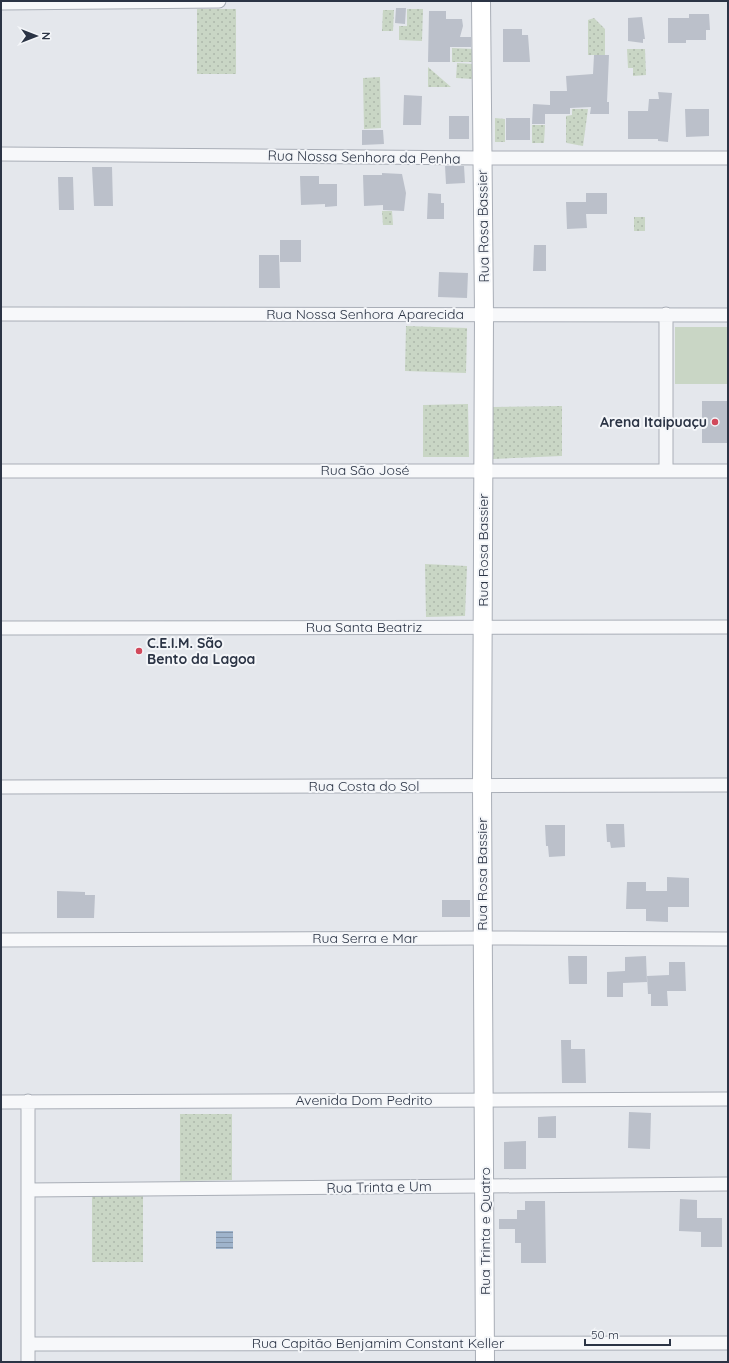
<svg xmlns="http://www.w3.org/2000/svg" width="729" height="1363" font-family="Quicksand,sans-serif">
  <defs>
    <pattern id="grass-dots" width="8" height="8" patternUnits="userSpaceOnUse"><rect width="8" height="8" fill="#c9d6c5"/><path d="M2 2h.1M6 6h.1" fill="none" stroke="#adb8ab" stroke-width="1.8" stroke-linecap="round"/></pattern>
    <pattern id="water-rules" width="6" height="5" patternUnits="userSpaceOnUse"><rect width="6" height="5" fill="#9fb4cc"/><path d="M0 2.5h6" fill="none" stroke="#8293a7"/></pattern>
  </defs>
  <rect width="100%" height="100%" fill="#e4e7ec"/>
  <!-- grass -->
  <path fill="url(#grass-dots)" d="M197,9H236V74H197Z
    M407,9H423L422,41L399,40V26H407Z
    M383,10H394L393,31H382Z
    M594,18L605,29V55H588V20Z
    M452,48L474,49L473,62H452Z
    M627,49H645L646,75L633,76V68H628Z
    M457,63L473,64V79L456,78Z
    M428,67L451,87H428Z
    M380,77L381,128L364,129L363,78Z
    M572,109H588L583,146L567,143L566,142V116L572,115Z
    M495,118L505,119V142H495Z
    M532,125H545L544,143H532Z
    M382,211H392L393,225H383Z
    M634,217H645V231H634Z
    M406,326L467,328L466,373L405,371Z
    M468,404L469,457H423V405Z
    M562,406V456L493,459V407Z
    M425,564L467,566L465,616L426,617Z
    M180,1114H232V1180L180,1181Z
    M92,1196H143V1262H92Z"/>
  <!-- pitch -->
  <path fill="#c9d6c5" d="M675,327H728V384H675Z"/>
  <!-- water -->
  <path fill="url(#water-rules)" d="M216,1231H233V1249H216Z"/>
  <!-- building -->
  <path fill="#bbc0ca" d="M396,8H406L405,24L395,23Z
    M429,11H446V19H462L463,26L460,37H471V47H450V62H428Z
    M689,14H709L710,30H706V40H686V43H668V18H689Z
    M642,17L645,39H643V43L628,41V18Z
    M503,29H522V35H528L530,62H503Z
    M594,55H609L607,102H609V114H590L591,107L570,108V114H545V124H532L533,104L550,105V91H567L566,76L593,74Z
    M658,92L672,93L668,142L658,141V139H628V111H648L649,99H659Z
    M404,95L422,96L421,125H403Z
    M685,109H709V136L686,137Z
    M449,116H469V139H449Z
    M506,118H530V140H506Z
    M362,130H383L384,144L362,145Z
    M445,166H464L465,183L446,184Z
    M92,167H112L113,206H94Z
    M382,173L402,174L406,193L404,211L383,210V205L364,206L363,175H382Z
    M300,176H319V184H337V206L325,207V204L301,205Z
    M58,177H73L74,210H59Z
    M428,193L441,194V203H444V219H427Z
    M586,193H607V214H586L587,228L567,229L566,202H586Z
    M280,240H301V262H280Z
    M534,245H546V271H533Z
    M259,255H279L280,288H259Z
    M439,272L468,273L467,298L438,297Z
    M702,401H728V443H702Z
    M606,824H624L625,847L611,848L610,842H607Z
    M545,825H565V856L549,857L548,846H546Z
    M667,877L689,878V907H668V922L646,921V909H626L627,882H646V891H667Z
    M57,891L85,892V895H95L94,918H57Z
    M442,900H470V917H442Z
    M568,956H587V984H569Z
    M646,956L647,982L623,983V997H607V972L625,971V957Z
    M669,962H685L686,991H667L668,1006H651V994H648L647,976L669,975Z
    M561,1040H571V1049H585L586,1083H562Z
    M629,1112L651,1113L650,1149L628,1148Z
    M556,1116V1138H538V1117Z
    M526,1141V1169H504V1142Z
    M680,1199L697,1200V1218H722V1247H701V1232L679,1231Z
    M525,1201H545L546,1263H521V1243H515V1229H499V1219H517V1210H525Z"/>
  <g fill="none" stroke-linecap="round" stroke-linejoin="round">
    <!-- street casing -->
    <g stroke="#a9aeb7" stroke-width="15">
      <path id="street" d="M1,3L219,1
        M1,154L482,158H728
        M1,314L728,315
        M1,471H728
        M666,471V314
        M1,628L728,627
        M1,787L728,785
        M1,940L482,938L728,939
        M28,1101V1362
        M1,1102L728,1099
        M29,1190L728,1184
        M28,1344L728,1343"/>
    </g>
    <!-- secondary casing -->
    <g stroke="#a9aeb7" stroke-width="20">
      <path id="secondary" d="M481,1L484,314L482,785L485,1362"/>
    </g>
    <!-- street -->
    <use href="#street" stroke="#f7f8fa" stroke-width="13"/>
    <!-- secondary -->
    <use href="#secondary" stroke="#fff" stroke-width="18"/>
  </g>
  <!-- markers -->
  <g fill="#d1495b" stroke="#f4f6f9" stroke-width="1.5">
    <circle cx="715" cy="422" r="4"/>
    <circle cx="139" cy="651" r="4"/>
  </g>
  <g text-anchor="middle" stroke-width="4" stroke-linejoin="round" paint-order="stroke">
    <!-- street labels -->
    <g font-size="14" fill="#2b3445" stroke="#f4f6f9">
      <text transform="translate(364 157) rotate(1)" y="5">Rua Nossa Senhora da Penha</text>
      <text transform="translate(483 226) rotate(-91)" y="5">Rua Rosa Bassier</text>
      <text x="365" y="319">Rua Nossa Senhora Aparecida</text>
      <text x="365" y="475">Rua São José</text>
      <text transform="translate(483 550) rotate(-90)" y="5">Rua Rosa Bassier</text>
      <text x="364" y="632">Rua Santa Beatriz</text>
      <text x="364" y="791">Rua Costa do Sol</text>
      <text transform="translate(482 874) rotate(-90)" y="5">Rua Rosa Bassier</text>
      <text x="365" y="943">Rua Serra e Mar</text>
      <text x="364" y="1105">Avenida Dom Pedrito</text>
      <text transform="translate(379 1187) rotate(-1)" y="5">Rua Trinta e Um</text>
      <text transform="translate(485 1231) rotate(-90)" y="5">Rua Trinta e Quatro</text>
      <text x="378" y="1348">Rua Capitão Benjamim Constant Keller</text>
    </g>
    <!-- poi labels -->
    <g font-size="14" font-weight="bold" fill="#2b3445" stroke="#f4f6f9" text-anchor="end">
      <text x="707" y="427">Arena Itaipuaçu</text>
      <text x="147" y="648" text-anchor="start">C.E.I.M. São<tspan x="147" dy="16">Bento da Lagoa</tspan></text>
    </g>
  </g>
  <!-- border -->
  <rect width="729" height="1363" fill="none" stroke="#2b3445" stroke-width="4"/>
  <!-- north arrow -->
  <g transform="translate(36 36) rotate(90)" stroke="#f4f6f9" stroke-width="3" paint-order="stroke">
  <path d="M0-3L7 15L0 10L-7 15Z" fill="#2b3445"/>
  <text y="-6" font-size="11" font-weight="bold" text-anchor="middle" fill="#2b3445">N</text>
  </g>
  <!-- scale -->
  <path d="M585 1339v6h85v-6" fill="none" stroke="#2b3445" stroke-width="2"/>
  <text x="591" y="1339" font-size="12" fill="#2b3445" stroke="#f4f6f9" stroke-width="3" paint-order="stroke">50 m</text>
</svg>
